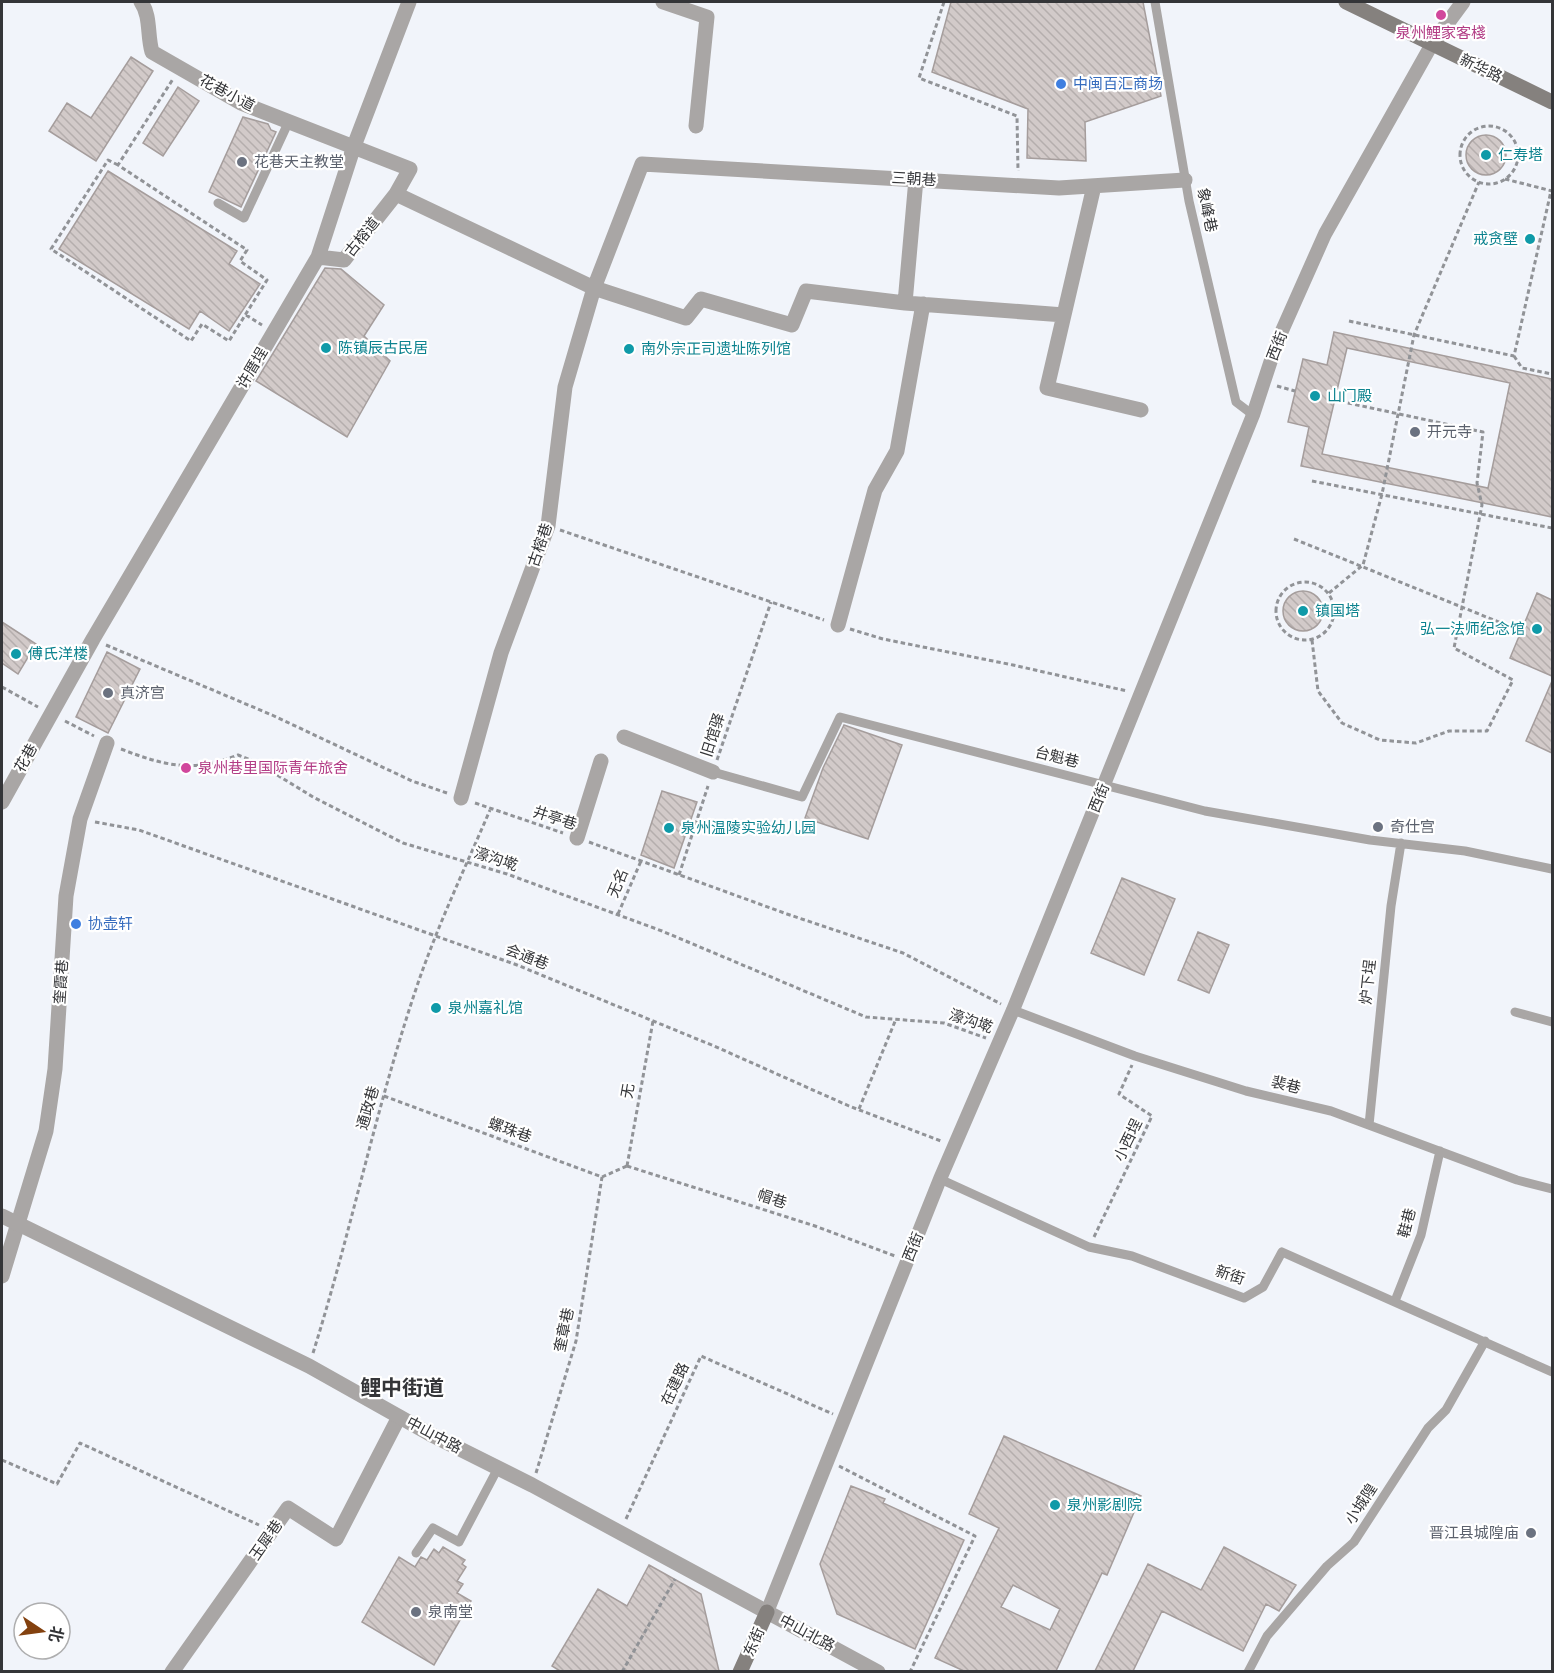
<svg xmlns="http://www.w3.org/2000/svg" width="1554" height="1673" font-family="'PT Sans','Noto Sans SC',sans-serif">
  <defs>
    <pattern id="building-back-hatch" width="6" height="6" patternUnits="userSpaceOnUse" patternTransform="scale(1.5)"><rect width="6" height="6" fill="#d2cac9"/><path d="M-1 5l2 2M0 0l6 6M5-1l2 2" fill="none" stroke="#b5aead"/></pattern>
  </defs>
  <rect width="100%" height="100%" fill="#f1f4fa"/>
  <!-- building -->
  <path fill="url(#building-back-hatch)" stroke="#a59d9c" stroke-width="1.5" fill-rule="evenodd" d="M951,2H1143L1161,96L1085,122L1086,161L1027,158L1028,109L932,72Z
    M131,57L153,71L96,161L49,131L67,103L91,118Z
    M178,87L199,101L163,156L143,143Z
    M243,117L268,124L271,130L276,132L241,207L209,192Z
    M1466 155a20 20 0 1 1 40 0a20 20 0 1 1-40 0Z
    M108,171L237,251L229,264L260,284L229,331L200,311L189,329L59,249Z
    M325,268L341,269L384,305L364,336L390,361L347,437L256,381Z
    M1334,332L1552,379V517L1301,466L1309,427L1288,422L1303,359L1327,365ZM1347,348L1510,383L1488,488L1322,454Z
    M1283 611a20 20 0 1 1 40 0a20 20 0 1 1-40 0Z
    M1537,593L1552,600V676L1510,658Z
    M2,622L36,644L18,674L2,663Z
    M107,652L140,669L108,733L76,717Z
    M1552,681V753L1526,741Z
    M844,725L902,745L868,839L805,818L823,768Z
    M662,791L697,802L674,868L641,855Z
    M1122,878L1175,899L1144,975L1091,953Z
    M1198,932L1229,945L1209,993L1178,980Z
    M1004,1436L1141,1496L1107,1575L1102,1573L1056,1671H964L935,1658L999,1528L969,1514ZM1013,1585L1060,1609L1050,1630L1001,1607Z
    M851,1486L885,1499L883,1503L964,1540L915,1649L837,1614L820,1564Z
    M443,1547L465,1560L462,1564L466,1567L457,1581L463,1584L457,1593L471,1601L434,1665L362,1622L399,1557L415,1567L421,1557L427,1560L434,1549L439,1553Z
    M1224,1547L1296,1585L1279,1611L1266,1604L1243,1651L1162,1611L1133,1671H1095L1148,1564L1201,1590Z
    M649,1565L701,1594L719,1671H560L552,1666L598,1589L627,1606Z"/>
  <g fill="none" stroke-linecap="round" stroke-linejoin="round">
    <!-- path -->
    <path stroke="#919397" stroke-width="3" stroke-dasharray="4.5 3" stroke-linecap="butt" d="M944,2L919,78L1017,116L1018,171
      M1460 155a29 29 0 1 1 58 0a29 29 0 1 1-58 0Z
      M118,165L108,160L51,249L191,341L202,324L229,341L267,280L240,261L247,250L118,165L173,79
      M1505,179L1552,191
      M246,315L262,325
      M1349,321L1514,356L1551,191
      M1514,356L1522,368L1552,374
      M1277,386L1295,391
      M1312,481L1552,528
      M560,530L824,620
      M1294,539L1516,629
      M1276 611a29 29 0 1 1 58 0a29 29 0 1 1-58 0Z
      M1329,593L1363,565L1382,494L1414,335L1479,182
      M850,629L883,639L1013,665L1127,691
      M1312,640L1318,691L1342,723L1380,740L1416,743L1449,731H1487L1513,680L1454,648L1482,505L1477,483L1483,432L1334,400
      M106,645L272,715L412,781L447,793
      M2,687L38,707
      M65,721L94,736
      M121,749C165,766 193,773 238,755L256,762L313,797L403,843L507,874L662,931L866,1017L944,1023L986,1038
      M717,760L771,602
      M475,803L563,833
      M95,822L139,830L517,965L714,1046L849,1106L941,1141
      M589,842L787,914L903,953L1001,1004
      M679,875L708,786
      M618,914L641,861
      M384,1096L602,1177L627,1166
      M859,1109L896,1019
      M627,1166L815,1226L895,1256
      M627,1166L653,1021
      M1094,1237L1152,1116L1119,1094L1132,1065
      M313,1353C351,1232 376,1107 417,986C437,927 465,868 490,810
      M2,1460L57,1484L80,1443L259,1525
      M839,1466L975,1536L910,1672
      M536,1473L576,1341L602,1177
      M626,1519L701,1356L833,1414
      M622,1672L675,1579"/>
    <!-- service -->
    <path stroke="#a9a6a5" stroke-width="9" d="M1155,2L1189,201L1236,402L1253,415
      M218,203L244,218L289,121
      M713,772L802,797L840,717L1205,811L1370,840L1465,851L1552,869
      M1013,1010L1135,1056L1246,1091L1331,1111L1517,1180L1552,1189
      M1515,1012L1552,1022
      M1369,1125L1391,906L1401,843
      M940,1179L1089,1247L1132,1256L1244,1298L1263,1287L1282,1252L1552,1372
      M1395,1301L1421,1235L1440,1151
      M416,1553L433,1528L459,1542L498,1468
      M1248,1672L1267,1636L1327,1566L1354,1542L1428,1428L1446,1410L1485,1341"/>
    <!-- pedestrian -->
    <path stroke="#a9a6a5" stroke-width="14" d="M767,1612L940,1179L1013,1010L1253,415L1277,342L1325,234L1432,44"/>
    <!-- minor -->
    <path stroke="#a9a6a5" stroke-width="15" d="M141,2C151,16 147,35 152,52L241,103L410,169L396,194L594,288L686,318L701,299L792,325L806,291L905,303
      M663,2L707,17L696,126
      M916,179L905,303L1064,315
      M1094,186L1047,388L1141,410
      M318,257L344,260L396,194
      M838,625L875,490L897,451L923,304
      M624,737L713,772
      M461,798L501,653L548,526L565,387L594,288L642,164L1059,188L1185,180
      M2,802L93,639L318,257L354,146L409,2
      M577,838L601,761
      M2,1276L46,1131L55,1069L66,896L80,819L107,743
      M172,1672L288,1508L336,1539L399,1417"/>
    <!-- tertiary -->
    <path stroke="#a9a6a5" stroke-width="15" d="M1432,44L1463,2
      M2,1216L309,1366L430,1434L532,1485L878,1672"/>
    <!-- secondary -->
    <path stroke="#85817e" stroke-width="15" d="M1346,2L1552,102
      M740,1672L767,1612"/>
  </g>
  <!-- markers -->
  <g fill="#d1479c" stroke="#fff" stroke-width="2">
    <circle cx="1441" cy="15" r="6"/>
    <circle cx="186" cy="768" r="6"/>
  </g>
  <g fill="#3f7fe0" stroke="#fff" stroke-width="2">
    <circle cx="1061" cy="84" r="6"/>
    <circle cx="76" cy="924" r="6"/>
  </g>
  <g fill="#0f9aa8" stroke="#fff" stroke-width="2">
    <circle cx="1486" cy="155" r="6"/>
    <circle cx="1530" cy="239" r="6"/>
    <circle cx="326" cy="348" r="6"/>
    <circle cx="629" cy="349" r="6"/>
    <circle cx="1315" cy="396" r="6"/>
    <circle cx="1303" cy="611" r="6"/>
    <circle cx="1537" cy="629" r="6"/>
    <circle cx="16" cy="654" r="6"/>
    <circle cx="669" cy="828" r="6"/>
    <circle cx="436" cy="1008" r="6"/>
    <circle cx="1055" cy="1505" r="6"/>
  </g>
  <g fill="#6b7280" stroke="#fff" stroke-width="2">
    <circle cx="242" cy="162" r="6"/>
    <circle cx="1415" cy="432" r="6"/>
    <circle cx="108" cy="693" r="6"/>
    <circle cx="1378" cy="827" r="6"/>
    <circle cx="1531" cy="1533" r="6"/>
    <circle cx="416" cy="1612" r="6"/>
  </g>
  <g text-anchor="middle" stroke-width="4.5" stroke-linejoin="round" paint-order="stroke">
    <!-- hotel labels -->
    <g font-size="15" fill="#b23c85" stroke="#fff">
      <text x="1441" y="38">泉州鯉家客棧</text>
      <text x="198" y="773" text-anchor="start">泉州巷里国际青年旅舍</text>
    </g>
    <!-- street labels -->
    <g font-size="15" fill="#343538" stroke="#fff">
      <text transform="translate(1481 68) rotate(26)" y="5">新华路</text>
      <text transform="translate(227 93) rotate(28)" y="5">花巷小道</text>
      <text transform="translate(914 179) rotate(3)" y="5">三朝巷</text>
      <text transform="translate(1207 210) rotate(78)" y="5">象峰巷</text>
      <text transform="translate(362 237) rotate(-51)" y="5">古榕道</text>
      <text transform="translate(1277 346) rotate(-69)" y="5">西街</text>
      <text transform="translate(252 368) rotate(-59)" y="5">许厝埕</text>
      <text transform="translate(540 545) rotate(-71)" y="5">古榕巷</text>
      <text transform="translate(713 735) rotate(-72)" y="5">旧馆驿</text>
      <text transform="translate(1057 757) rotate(14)" y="5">台魁巷</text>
      <text transform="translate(26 758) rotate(-61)" y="5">花巷</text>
      <text transform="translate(1099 798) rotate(-68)" y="5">西街</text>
      <text transform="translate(555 818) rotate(18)" y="5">井亭巷</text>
      <text transform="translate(496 859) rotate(18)" y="5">濠沟墘</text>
      <text transform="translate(618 883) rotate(-67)" y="5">无名</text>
      <text transform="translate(527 957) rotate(21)" y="5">会通巷</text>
      <text transform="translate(61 982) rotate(-86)" y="5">奎霞巷</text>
      <text transform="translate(1368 982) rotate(-84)" y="5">炉下埕</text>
      <text transform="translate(971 1021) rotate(18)" y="5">濠沟墘</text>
      <text transform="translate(1286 1085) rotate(14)" y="5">裴巷</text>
      <text transform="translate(628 1091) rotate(-80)" y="5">无</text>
      <text transform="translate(368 1108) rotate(-74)" y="5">通政巷</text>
      <text transform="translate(510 1130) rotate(20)" y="5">螺珠巷</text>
      <text transform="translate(1128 1140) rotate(-64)" y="5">小西埕</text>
      <text transform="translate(772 1199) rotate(18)" y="5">帽巷</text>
      <text transform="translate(1407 1223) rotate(-75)" y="5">鞋巷</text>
      <text transform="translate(913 1247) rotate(-68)" y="5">西街</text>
      <text transform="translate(1230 1275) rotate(18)" y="5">新街</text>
      <text transform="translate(564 1330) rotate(-78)" y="5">奎章巷</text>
      <text transform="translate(675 1384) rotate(-65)" y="5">在建路</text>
      <text transform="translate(434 1435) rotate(28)" y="5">中山中路</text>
      <text transform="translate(1361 1504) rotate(-57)" y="5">小城隍</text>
      <text transform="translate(266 1540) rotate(-55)" y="5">玉犀巷</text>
      <text transform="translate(807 1633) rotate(28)" y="5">中山北路</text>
      <text transform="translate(754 1642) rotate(-66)" y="5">东街</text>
    </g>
    <!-- shop labels -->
    <g font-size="15" fill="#366cbe" stroke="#fff" text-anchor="start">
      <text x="1073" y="89">中闽百汇商场</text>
      <text x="88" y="929">协壶轩</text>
    </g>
    <!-- culture labels -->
    <g font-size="15" fill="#0d838f" stroke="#fff" text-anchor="start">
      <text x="1498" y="160">仁寿塔</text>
      <text x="1518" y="244" text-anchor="end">戒贪壁</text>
      <text x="338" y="353">陈镇辰古民居</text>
      <text x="641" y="354">南外宗正司遗址陈列馆</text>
      <text x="1327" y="401">山门殿</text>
      <text x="1315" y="616">镇国塔</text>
      <text x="1525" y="634" text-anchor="end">弘一法师纪念馆</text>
      <text x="28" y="659">傅氏洋楼</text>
      <text x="681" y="833">泉州温陵实验幼儿园</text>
      <text x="448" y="1013">泉州嘉礼馆</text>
      <text x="1067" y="1510">泉州影剧院</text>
    </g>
    <!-- worship labels -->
    <g font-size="15" fill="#5b616d" stroke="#fff" text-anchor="start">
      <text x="254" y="167">花巷天主教堂</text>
      <text x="1427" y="437">开元寺</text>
      <text x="120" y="698">真济宫</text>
      <text x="1390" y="832">奇仕宫</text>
      <text x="1519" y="1538" text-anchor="end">晋江县城隍庙</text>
      <text x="428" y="1617">泉南堂</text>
    </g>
    <!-- district labels -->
    <g font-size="21" font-weight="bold" fill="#343538" stroke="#fff">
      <text x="402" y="1395">鲤中街道</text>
    </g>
  </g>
  <!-- border -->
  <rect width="1554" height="1673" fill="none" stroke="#343538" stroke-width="6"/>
  <!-- north arrow -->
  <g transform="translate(42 1631) rotate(103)"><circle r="28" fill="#ffffff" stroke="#aeaeaf" stroke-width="1.5"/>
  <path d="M0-4.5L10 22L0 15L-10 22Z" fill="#83410f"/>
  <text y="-9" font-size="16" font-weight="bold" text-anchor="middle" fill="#343538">北</text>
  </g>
</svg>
